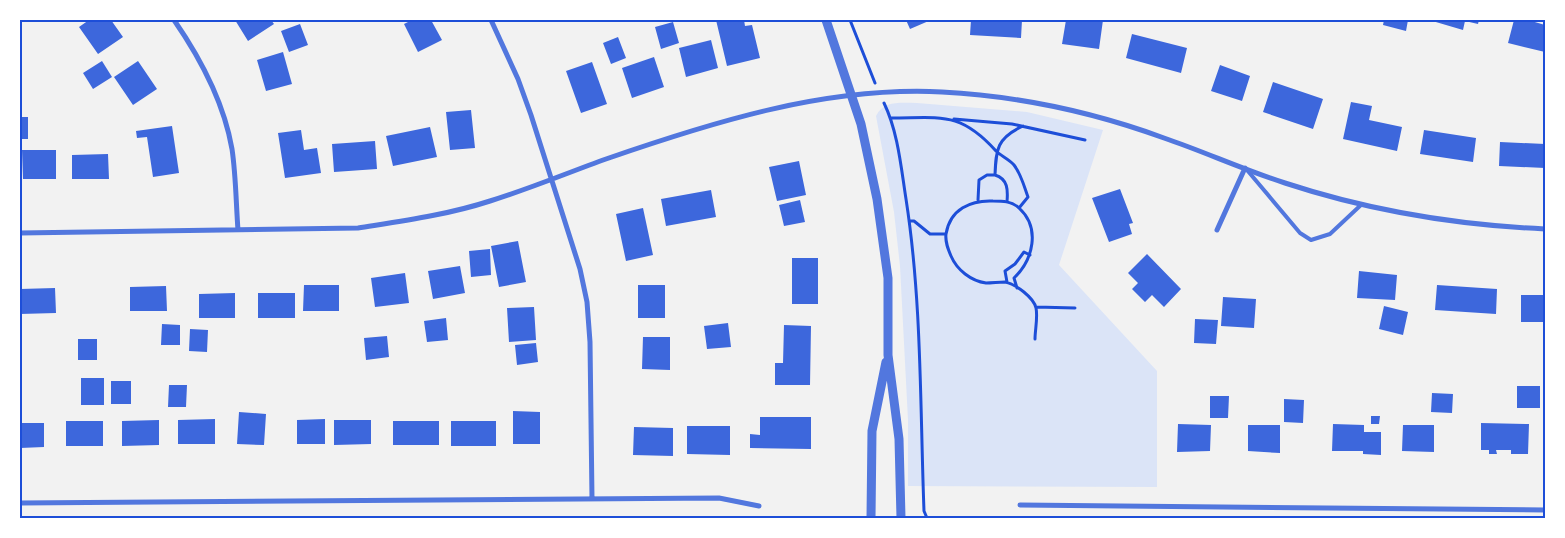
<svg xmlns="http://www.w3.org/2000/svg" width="1565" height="538" font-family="'Golos Text',sans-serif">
  <rect width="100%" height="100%" fill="#f2f2f2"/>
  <!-- green -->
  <path fill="#dbe4f7" d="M917,103L1027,112L1103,130L1059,265L1157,371V487L908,486V420L900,266L894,212L876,116C884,100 901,103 917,103Z"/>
  <!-- building -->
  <path fill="#3d67dc" d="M89,20H111L123,37L98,54L79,27Z
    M235,20H271L274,24L248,41Z
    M412,20H431L442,40L418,52L404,24Z
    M716,20H744L745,26L752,25L760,58L727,66Z
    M906,20H931L910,29Z
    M971,20H1022L1021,38L970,35Z
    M1066,20H1103L1099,49L1062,44Z
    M1384,20H1408L1406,31L1383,25Z
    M1429,20H1479L1478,24L1465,21L1463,30Z
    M1514,20H1528L1545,25V52L1508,43Z
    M673,22L679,43L661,49L655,27Z
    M300,24L308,45L289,52L281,31Z
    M1132,34L1187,48L1181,73L1126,58Z
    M618,37L626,58L611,64L603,43Z
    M711,40L718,68L686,77L679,48Z
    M283,52L292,84L266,91L257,60Z
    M654,57L664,87L632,98L622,68Z
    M102,61L112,77L93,89L83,73Z
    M138,61L157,89L133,105L114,77Z
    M592,62L607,104L581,113L566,71Z
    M1220,65L1250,76L1242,101L1211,91Z
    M1273,82L1323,99L1313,129L1263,112Z
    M1351,102L1372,106L1369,120L1402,127L1397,151L1343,139Z
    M471,110L475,148L450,150L446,112Z
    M20,117H28V139H20Z
    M172,126L179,173L153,177L147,137L137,138L136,131Z
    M430,127L437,157L393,166L386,136Z
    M301,130L304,150L317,148L321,173L285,178L278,133Z
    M1424,130L1476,138L1473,162L1420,154Z
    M375,141L377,169L334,172L332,144Z
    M1500,142L1545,144V168L1499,166Z
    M22,150H56V179H23Z
    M108,154L109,179H72V155Z
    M799,161L806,195L777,201L769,167Z
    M1120,189L1133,223L1129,224L1132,234L1109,242L1092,198Z
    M711,190L716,217L666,226L661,199Z
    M800,200L805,222L784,226L779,205Z
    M643,208L653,255L626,261L616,214Z
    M518,241L526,282L499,287L491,246Z
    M490,249L491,275L471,277L469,251Z
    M1147,254L1181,289L1164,307L1152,295L1145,302L1132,289L1138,283L1128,273Z
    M792,258H818V304H792Z
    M460,266L465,293L433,299L428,271Z
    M1359,271L1397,275L1395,300L1357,298Z
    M405,273L409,303L375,307L371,278Z
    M304,285H339V311H303Z
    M638,285H665V318H638Z
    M1437,285L1497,289L1496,314L1435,310Z
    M166,286L167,311H130V287Z
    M55,288L56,313L20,314V289Z
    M235,293V318H199V294Z
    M258,293H295V318H258Z
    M1521,295H1545V322H1521Z
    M1223,297L1256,299L1254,328L1221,326Z
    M1384,306L1408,312L1403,335L1379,329Z
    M534,307L536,340L509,342L507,308Z
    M446,318L448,340L427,342L424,321Z
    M1195,319L1218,320L1216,344L1194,343Z
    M728,323L731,347L707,349L704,326Z
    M162,324L180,325V345H161Z
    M784,325L811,326L810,385H775V363H783Z
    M190,329L208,330L207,352L189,351Z
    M387,336L389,357L366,360L364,338Z
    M643,337H670V370L642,369Z
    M78,339H97V360H78Z
    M536,343L538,362L517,365L515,345Z
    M81,378H104V405H81Z
    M111,381H131V404H111Z
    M169,385H187L186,407H168Z
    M1517,386H1540V408H1517Z
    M1432,393L1453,394L1452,413L1431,412Z
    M1210,396H1229L1228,418H1210Z
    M1284,399L1304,400L1303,423L1284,422Z
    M513,411L540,412V444H513Z
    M239,412L266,414L264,445L237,444Z
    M1371,416H1380L1379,424H1371Z
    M760,417H811V449L750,448V434L760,435Z
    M215,419V444H178V420Z
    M325,419V444H297V420Z
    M159,420V445L122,446V421Z
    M334,420H371V444L334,445Z
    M66,421H103V446H66Z
    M393,421H439V445H393Z
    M451,421H496V446H451Z
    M20,423H44V447L20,448Z
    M1481,423L1529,424L1528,454H1511V450H1496L1497,454H1489V450H1481Z
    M1178,424L1211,425L1210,451L1177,452Z
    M1333,424L1364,425V432H1381V455L1363,454V451H1332Z
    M1248,425H1280V453L1248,451Z
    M1403,425H1434V452L1402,451Z
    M687,426H730V455L687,454Z
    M634,427L673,428V456L633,455Z"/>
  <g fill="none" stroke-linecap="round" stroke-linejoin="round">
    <!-- path -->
    <path stroke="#1d4ed8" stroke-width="3" d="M850,20L875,83
      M884,103C898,132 901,167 906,199C922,302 920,407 924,511L927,518
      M891,118C941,118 960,111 996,151C1001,156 1009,159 1014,165C1021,174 1024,186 1028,197L1019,208
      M954,119L1012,124L1085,140
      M995,175C1008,179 1008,190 1007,202
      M978,200L979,180L987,175H995C996,149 997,138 1023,126
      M909,221H914L930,234H946
      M1007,282L1005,271L1015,264L1024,252L1030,255
      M1017,288L1014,278C1033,260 1041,228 1019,208C1012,201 1002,201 993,201C971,200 950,209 946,234C945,242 948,249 951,256C957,270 971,281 986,283C992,283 999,282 1005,282C1016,284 1034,298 1036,308C1038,317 1035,330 1035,339
      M1036,307L1075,308"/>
    <!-- service -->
    <path stroke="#5277de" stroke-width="4" d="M1247,170L1300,233L1311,240L1330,234L1362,204"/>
    <!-- minor -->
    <path stroke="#5277de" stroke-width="5" d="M174,20C201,59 224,103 232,149C236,176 236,204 238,230
      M491,20L518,79L531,115L580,269L587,302L590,342L592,499
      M1217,230L1245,168
      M20,233L358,228C402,221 447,215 490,201C529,189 567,173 606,159C713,122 827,86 942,92C1018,96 1093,112 1164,138C1205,152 1244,170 1285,183C1370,211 1456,225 1545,229
      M20,503L719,498L759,506
      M1020,505L1545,510"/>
    <!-- tertiary -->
    <path stroke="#5277de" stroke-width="9" d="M826,20L861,124L877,199L888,278V355L899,439L901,518
      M871,518L872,431L886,362"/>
  </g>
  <!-- border -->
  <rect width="1565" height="538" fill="none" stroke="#ffffff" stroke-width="42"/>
  <rect x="21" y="21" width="1523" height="496" fill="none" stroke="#1d4ed8" stroke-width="2"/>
</svg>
